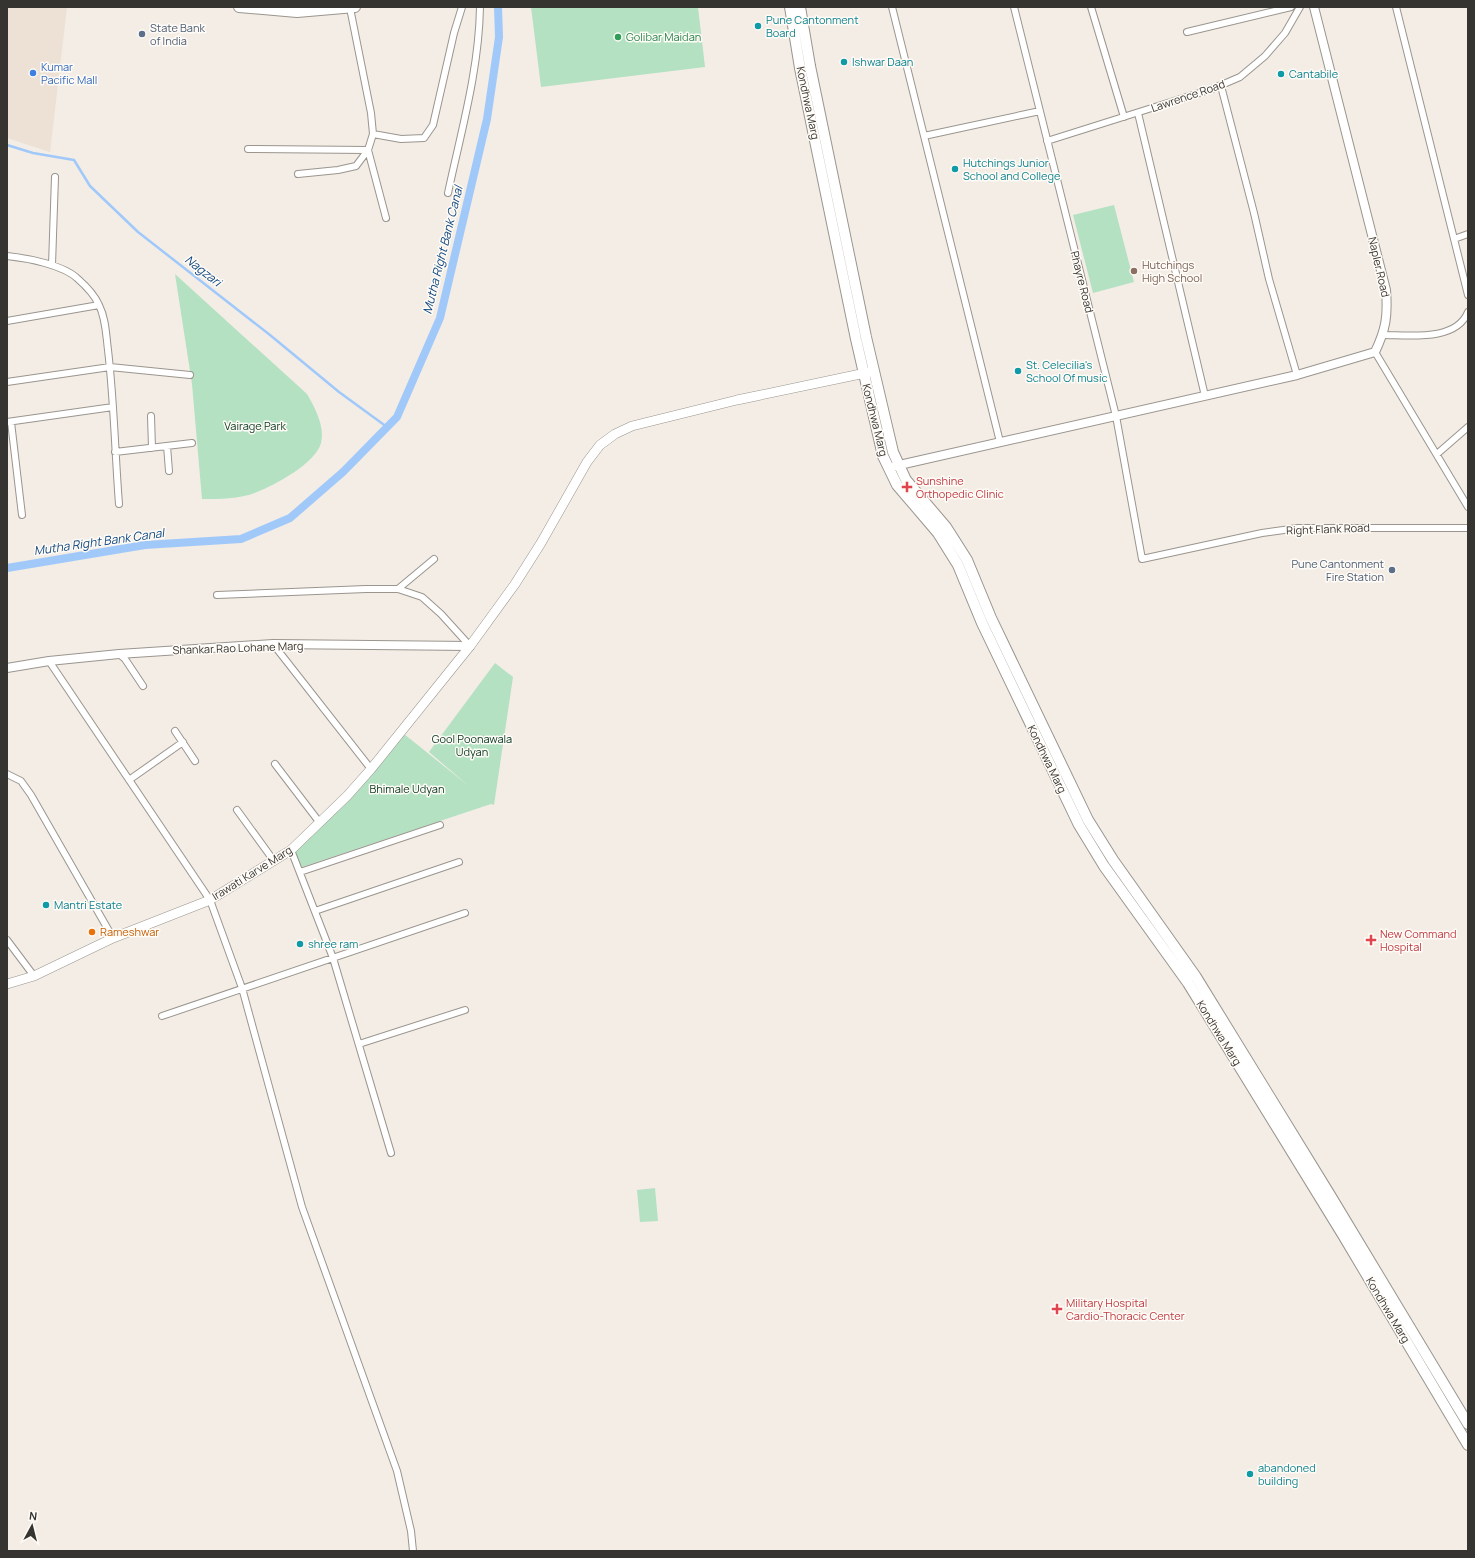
<svg xmlns="http://www.w3.org/2000/svg" width="1475" height="1558" font-family="Manrope,sans-serif">
  <rect width="100%" height="100%" fill="#f3ede6"/>
  <!-- built -->
  <path fill="#ece1d4" d="M7,7H67L50,152L7,138Z"/>
  <!-- green -->
  <path fill="#b3e1c2" d="M531,7H698L705,67L541,87Z
    M1114,205L1134,282L1093,293L1073,215Z
    M175,274L307,394C315,408 325,426 321,443C316,463 275,485 257,492C240,499 220,499 202,499L192,384Z
    M495,663L513,677L494,805L491,804L299,868L292,852L404,734L470,787L429,752Z
    M655,1188L658,1221L640,1222L637,1190Z"/>
  <g fill="none" stroke-linecap="round" stroke-linejoin="round">
    <!-- stream -->
    <path stroke="#a0c9fa" stroke-width="2.5" d="M7,145L33,153L74,160L90,186L138,232L270,335L339,392L387,427"/>
    <!-- canal -->
    <path stroke="#a0c9fa" stroke-width="8" d="M7,568L145,545L241,539L290,518L343,472L397,417L440,318L487,119L499,37L498,7"/>
    <!-- minor casing -->
    <g stroke="#9a958e" stroke-width="8">
      <path id="minor" d="M892,7L1000,442
        M1014,7L1116,416L1142,559L1262,533L1298,528H1468
        M1091,7L1124,117
        M1396,7L1468,295
        M1187,32L1291,7
        M1221,86L1254,213L1269,279L1297,375
        M1138,113L1205,396
        M373,134L401,139L424,138L433,125L454,33L462,7
        M924,136L1040,111
        M1047,141L1212,89L1240,77L1265,56L1285,33L1300,7
        M248,149L368,150L386,218
        M298,174L338,170L356,166L368,150L373,134L371,113L350,8
        M448,193C461,132 479,70 480,7
        M1454,239L1468,234
        M7,256C27,258 64,265 78,279C86,286 95,296 99,305C106,319 106,335 108,350C114,401 115,453 119,504
        M52,265L55,177
        M7,321L99,305
        M1383,335C1408,335 1456,342 1468,312
        M1375,352L1468,507
        M7,382L110,367L190,375
        M151,416L152,448
        M7,422L113,407
        M11,422L22,515
        M167,446L169,471
        M115,452L192,443
        M1437,454L1468,427
        M398,589L434,559
        M217,595L366,589H398L422,597L441,614L470,646
        M273,644L371,769
        M119,654L125,659L143,686
        M49,661L210,900L242,988L302,1207L397,1471L411,1531L413,1551
        M175,731L195,761
        M275,764L320,823
        M7,774L21,781L31,795L113,938
        M129,780L183,742
        M237,810L274,861
        M291,850L333,958L391,1153
        M300,872L440,825
        M315,911L459,862
        M7,940L34,976
        M162,1016L465,913
        M359,1044L465,1010"/>
    </g>
    <!-- tertiary casing -->
    <g stroke="#9a958e" stroke-width="10">
      <path id="tertiary" d="M895,466L1297,375L1375,352C1386,329 1388,316 1386,290L1314,7
        M7,668L49,661L119,654L273,644L470,646"/>
    </g>
    <!-- secondary casing -->
    <g stroke="#9a958e" stroke-width="10">
      <path id="secondary" d="M7,984L34,976L113,938L210,900L291,850L347,796L371,769L470,646L515,584L541,543L587,462L600,445L615,434L632,426L737,400L870,372"/>
    </g>
    <!-- primary casing -->
    <g stroke="#9a958e" stroke-width="12">
      <path id="primary" d="M790,7L800,68L856,339L883,456L897,485L938,533L958,565L982,623L1079,825L1104,866L1188,983L1343,1235L1468,1445
        M800,7L810,66L866,337L893,452L906,480L946,527L967,560L991,618L1088,820L1113,860L1196,977L1330,1195L1468,1424"/>
    </g>
    <!-- trunk casing -->
    <g stroke="#9a958e" stroke-width="12">
      <path id="trunk" d="M239,7L297,12L355,7"/>
    </g>
    <!-- minor -->
    <use href="#minor" stroke="#fff" stroke-width="6"/>
    <!-- tertiary -->
    <use href="#tertiary" stroke="#fff" stroke-width="8"/>
    <!-- secondary -->
    <use href="#secondary" stroke="#fff" stroke-width="9"/>
    <!-- primary -->
    <use href="#primary" stroke="#fff" stroke-width="10"/>
    <!-- trunk -->
    <use href="#trunk" stroke="#fff" stroke-width="10"/>
  </g>
  <!-- markers -->
  <g fill="#0f9aa8" stroke="#fffbf6" stroke-width="1.5">
    <circle cx="758" cy="26" r="4"/>
    <circle cx="844" cy="62" r="4"/>
    <circle cx="1281" cy="74" r="4"/>
    <circle cx="955" cy="169" r="4"/>
    <circle cx="1018" cy="371" r="4"/>
    <circle cx="46" cy="905" r="4"/>
    <circle cx="300" cy="944" r="4"/>
    <circle cx="1250" cy="1474" r="4"/>
  </g>
  <g fill="#5c6f8a" stroke="#fffbf6" stroke-width="1.5">
    <circle cx="142" cy="34" r="4"/>
    <circle cx="1392" cy="570" r="4"/>
  </g>
  <circle fill="#2e9e5b" stroke="#fffbf6" stroke-width="1.5" cx="618" cy="37" r="4"/>
  <circle fill="#3f7fe0" stroke="#fffbf6" stroke-width="1.5" cx="33" cy="73" r="4"/>
  <circle fill="#8d6e63" stroke="#fffbf6" stroke-width="1.5" cx="1134" cy="271" r="4"/>
  <g fill="#e0444e" stroke="#fffbf6" stroke-width="1.5">
    <path d="M905 481h4v4h4v4h-4v4h-4v-4h-4v-4h4z"/>
    <path d="M1369 934h4v4h4v4h-4v4h-4v-4h-4v-4h4z"/>
    <path d="M1055 1303h4v4h4v4h-4v4h-4v-4h-4v-4h4z"/>
  </g>
  <circle fill="#e8710a" stroke="#fffbf6" stroke-width="1.5" cx="92" cy="932" r="4"/>
  <g text-anchor="middle" stroke-width="3" stroke-linejoin="round" paint-order="stroke">
    <!-- culture labels -->
    <g font-size="11" fill="#0d838f" stroke="#fffbf6" text-anchor="start">
      <text x="766" y="24">Pune Cantonment<tspan x="766" dy="13">Board</tspan></text>
      <text x="852" y="66">Ishwar Daan</text>
      <text x="1289" y="78">Cantabile</text>
      <text x="963" y="167">Hutchings Junior<tspan x="963" dy="13">School and College</tspan></text>
      <text x="1026" y="369">St. Celecilia's<tspan x="1026" dy="13">School Of music</tspan></text>
      <text x="54" y="909">Mantri Estate</text>
      <text x="308" y="948">shree ram</text>
      <text x="1258" y="1472">abandoned<tspan x="1258" dy="13">building</tspan></text>
    </g>
    <!-- service labels -->
    <g font-size="11" fill="#4e5e75" stroke="#fffbf6" text-anchor="start">
      <text x="150" y="32">State Bank<tspan x="150" dy="13">of India</tspan></text>
      <text x="1384" y="568" text-anchor="end">Pune Cantonment<tspan x="1384" dy="13">Fire Station</tspan></text>
    </g>
    <!-- leisure labels -->
    <g font-size="11" fill="#27864d" stroke="#fffbf6" text-anchor="start">
      <text x="626" y="41">Golibar Maidan</text>
    </g>
    <!-- shop labels -->
    <g font-size="11" fill="#366cbe" stroke="#fffbf6" text-anchor="start">
      <text x="41" y="71">Kumar<tspan x="41" dy="13">Pacific Mall</tspan></text>
    </g>
    <!-- street labels -->
    <g font-size="11" fill="#363431" stroke="#fffbf6">
      <text transform="translate(1188 96) rotate(-19)" y="4">Lawrence Road</text>
      <text transform="translate(808 103) rotate(78)" y="4">Kondhwa Marg</text>
      <text transform="translate(1379 267) rotate(77)" y="4">Napler Road</text>
      <text transform="translate(1082 282) rotate(76)" y="4">Phayre Road</text>
      <text transform="translate(875 420) rotate(76)" y="4">Kondhwa Marg</text>
      <text transform="translate(1328 529) rotate(-2)" y="4">Right Flank Road</text>
      <text transform="translate(238 648) rotate(-2)" y="4">Shankar Rao Lohane Marg</text>
      <text transform="translate(1047 759) rotate(64)" y="4">Kondhwa Marg</text>
      <text transform="translate(252 873) rotate(-32)" y="4">Irawati Karve Marg</text>
      <text transform="translate(1219 1033) rotate(58)" y="4">Kondhwa Marg</text>
      <text transform="translate(1388 1310) rotate(59)" y="4">Kondhwa Marg</text>
    </g>
    <!-- education labels -->
    <g font-size="11" fill="#785e54" stroke="#fffbf6" text-anchor="start">
      <text x="1142" y="269">Hutchings<tspan x="1142" dy="13">High School</tspan></text>
    </g>
    <!-- park labels -->
    <g font-size="11" fill="#07371e" stroke="#fffbf6">
      <text x="255" y="430">Vairage Park</text>
      <text x="472" y="743">Gool Poonawala<tspan x="472" dy="13">Udyan</tspan></text>
      <text x="407" y="793">Bhimale Udyan</text>
    </g>
    <!-- health labels -->
    <g font-size="11" fill="#be3a42" stroke="#fffbf6" text-anchor="start">
      <text x="916" y="485">Sunshine<tspan x="916" dy="13">Orthopedic Clinic</tspan></text>
      <text x="1380" y="938">New Command<tspan x="1380" dy="13">Hospital</tspan></text>
      <text x="1066" y="1307">Military Hospital<tspan x="1066" dy="13">Cardio-Thoracic Center</tspan></text>
    </g>
    <!-- food labels -->
    <g font-size="11" fill="#c56008" stroke="#fffbf6" text-anchor="start">
      <text x="100" y="936">Rameshwar</text>
    </g>
    <!-- water labels -->
    <g font-size="12" font-style="italic" fill="#0f4881" stroke="#fffbf6">
      <text transform="translate(443 250) rotate(-76)" y="4">Mutha Right Bank Canal</text>
      <text transform="translate(203 271) rotate(38)" y="4">Nagzari</text>
      <text transform="translate(99 542) rotate(-8)" y="4">Mutha Right Bank Canal</text>
    </g>
  </g>
  <!-- border -->
  <rect width="1475" height="1558" fill="none" stroke="#363431" stroke-width="16"/>
  <!-- north arrow -->
  <g transform="translate(32 1526) rotate(7)" stroke="#fffbf6" stroke-width="3" paint-order="stroke">
  <path d="M0-3L7 15L0 10L-7 15Z" fill="#363431"/>
  <text y="-6" font-size="11" font-weight="bold" text-anchor="middle" fill="#363431">N</text>
  </g>
</svg>
